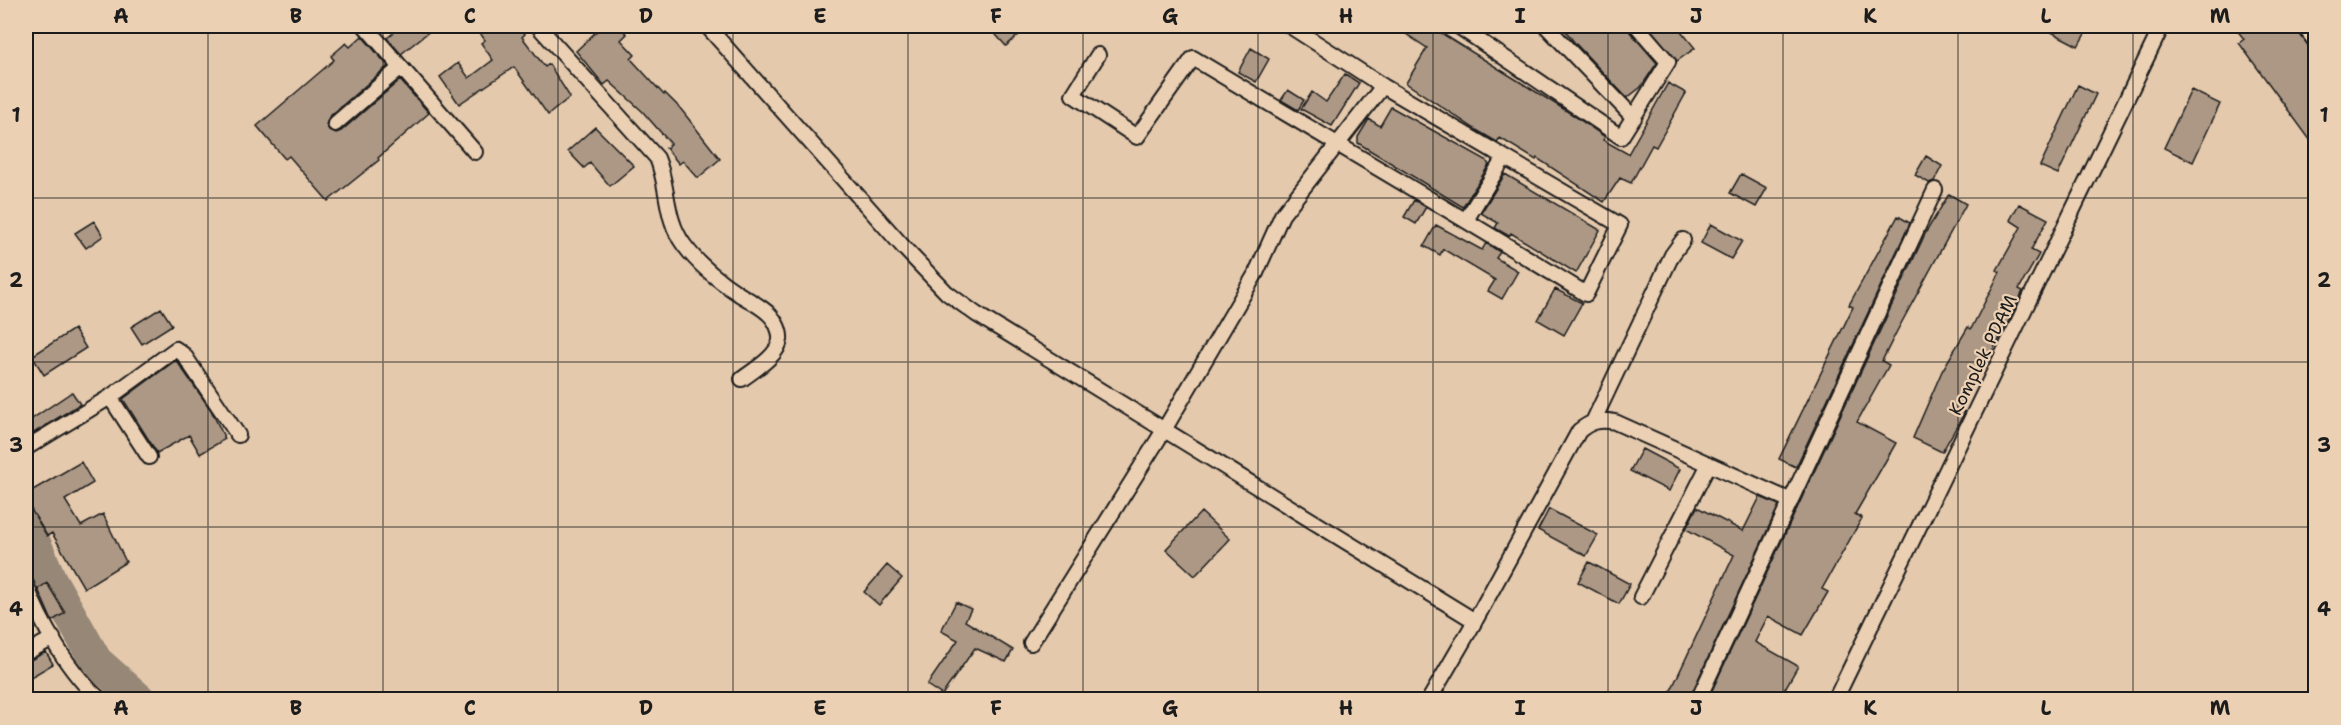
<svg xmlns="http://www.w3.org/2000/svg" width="2341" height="725" font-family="'Shantell Sans',sans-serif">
  <rect width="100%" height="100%" fill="#e4c9ad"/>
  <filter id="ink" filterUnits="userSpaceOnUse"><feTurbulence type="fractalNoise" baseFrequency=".0167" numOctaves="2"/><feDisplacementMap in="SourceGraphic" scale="12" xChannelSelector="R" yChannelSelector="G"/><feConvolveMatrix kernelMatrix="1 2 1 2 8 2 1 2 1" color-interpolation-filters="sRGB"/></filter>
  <g filter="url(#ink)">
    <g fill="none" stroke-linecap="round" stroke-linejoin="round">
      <!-- river -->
      <path stroke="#978776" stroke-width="33" d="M26,523L50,579L96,661L140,700"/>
    </g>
    <!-- building -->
    <path fill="#ac9885" stroke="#1c1c1c" stroke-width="1.5" d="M402,26H436L401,54L387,38Z
      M475,26H519L525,34L522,37L545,67L549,64L570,97L548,115L514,67L459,104L440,77L458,63L469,78L493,60L481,43L485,40Z
      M602,26H618L627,34L621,40L635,55L631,59L664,95L665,93L680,108L720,159L698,178L683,161L679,164L666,148L671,144L642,111L609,81L604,85L576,51Z
      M988,26H1029L1006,46Z
      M1394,26H1430L1570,113L1605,137L1603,140L1628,154L1668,83L1686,93L1656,147L1652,145L1631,183L1620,178L1604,202L1537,158L1536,160L1500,138L1497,142L1478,131L1406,83L1427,48Z
      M1562,26H1628L1630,32L1657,63L1641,87L1627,98L1574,42Z
      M1648,26H1677L1695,48L1677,61Z
      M2040,26H2074L2086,32L2078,46Z
      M2234,26H2295L2309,47L2316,51V148L2239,43L2244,39Z
      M362,36L388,66L329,117L326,125L329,130L336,133L341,131L400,80L429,113L378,158L379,160L328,201L289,156L285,159L257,126L334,60L331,56L346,43L350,47Z
      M1251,48L1269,59L1256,82L1238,72Z
      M1345,74L1359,83L1332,126L1301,109L1312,92L1326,102Z
      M2078,85L2096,94L2058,174L2040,166Z
      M1288,90L1304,100L1298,110L1281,100Z
      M2191,90L2220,104L2193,162L2164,148Z
      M1391,107L1486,160L1489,165L1463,207L1358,143V137L1369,119L1380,126Z
      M595,127L634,166L610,186L590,163L584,168L568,151Z
      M1926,156L1942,166L1934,181L1929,183L1915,175Z
      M1505,174L1600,230L1576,273L1511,233L1509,236L1495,228L1498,223L1481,213Z
      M1741,174L1767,188L1756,207L1730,193Z
      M1949,194L1966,204L1897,331L1882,361L1889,365L1857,422L1896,443L1855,514L1862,518L1822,589L1828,592L1803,635L1768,616L1755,642L1798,666L1779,699H1708L1926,232Z
      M1414,200L1426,207L1416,224L1404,217Z
      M2019,204L2048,219L2031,250L2039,254L2019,289L2023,291L2003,333L1971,386L1960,410L1965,412L1942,452L1913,438L1942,371L1968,327L1971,329L2000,272L1997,270L2021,227L2010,220Z
      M1898,216L1910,223L1796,467L1779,459L1853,307L1849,305Z
      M94,221L103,236L86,248L75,233Z
      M1711,224L1742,241L1731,259L1701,243Z
      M1436,225L1482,250L1486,243L1500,252L1496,258L1518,271L1502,299L1488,291L1495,280L1443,249L1440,255L1424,246Z
      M1555,289L1582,303L1564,335L1538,320Z
      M161,308L172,325L142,344L131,327Z
      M74,329L86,348L44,375L32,356Z
      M176,360L211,410L225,439L200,454L189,435L157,453L123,399Z
      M72,392L80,404L26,438V423Z
      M1642,449L1680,469L1669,491L1630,471Z
      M81,462L93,483L65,500L81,526L103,514L126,562L84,588L52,533L47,536L26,501V494Z
      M1760,497L1779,505L1689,699H1667L1734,555L1686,529L1697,507L1743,531Z
      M1549,509L1598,535L1586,556L1538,530Z
      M1201,512L1230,539L1195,576L1166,549Z
      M1589,562L1630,584L1619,604L1578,582Z
      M887,565L902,578L879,605L864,592Z
      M47,583L65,613L52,621L38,589Z
      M956,602L971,609L965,621L1013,650L1006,662L975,648L942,695L927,685L958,640L941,631Z
      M46,652L53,664L26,680V662Z"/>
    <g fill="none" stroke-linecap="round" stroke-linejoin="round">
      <!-- minor casing -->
      <g stroke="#1c1c1c" stroke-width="18">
        <path id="minor" d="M365,26L475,152
          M538,26L657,158C669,186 664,218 684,245C698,264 719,281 739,294C750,301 761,306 770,315C775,320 781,331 780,340C778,356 754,370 742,379
          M707,26L906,250L947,293L976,314L1475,621L1429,700
          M1290,26L1383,86
          M1458,26L1621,137L1668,62L1637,26
          M1546,26L1634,118
          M2304,26L2316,42
          M335,124L401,67
          M1466,220L1504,158
          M110,397L149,457
          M1593,422L1672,255L1683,240
          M26,448L110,397L176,349L184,355L238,435
          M26,584C39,621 70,675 101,700
          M1641,597L1709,464
          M1475,621L1579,431C1591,421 1600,419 1615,422L1791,501
          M1031,643L1164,430L1256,273L1282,215L1383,86L1620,225L1586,294C1456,213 1324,137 1193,58L1137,137L1073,95L1098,55
          M26,653L53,638
          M1698,700L1935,190
          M1835,700L2162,26"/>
      </g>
      <!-- minor -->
      <use href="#minor" stroke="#ecd0b3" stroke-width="14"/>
    </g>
  </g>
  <!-- grid -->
  <path fill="none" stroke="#1c1c1c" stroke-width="1.5" stroke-opacity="0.55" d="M208,26V700M383,26V700M558,26V700M733,26V700M908,26V700M1083,26V700M1258,26V700M1433,26V700M1608,26V700M1783,26V700M1958,26V700M2133,26V700M26,198H2316M26,362H2316M26,527H2316"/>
  <g text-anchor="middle" stroke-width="4.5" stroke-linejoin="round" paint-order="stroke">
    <!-- street labels -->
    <g font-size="18" fill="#1c1c1c" stroke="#ecd0b3">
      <text transform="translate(1983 355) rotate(-64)" y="6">Komplek PDAM</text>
    </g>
  </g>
  <!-- margin -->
  <rect width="2341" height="725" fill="none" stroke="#ecd0b3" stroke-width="66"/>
  <rect x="33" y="33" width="2275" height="659" fill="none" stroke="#1c1c1c" stroke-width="2"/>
  <g font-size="20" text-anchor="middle" font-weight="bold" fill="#1c1c1c">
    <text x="121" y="23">A</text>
    <text x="296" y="23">B</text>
    <text x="470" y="23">C</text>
    <text x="646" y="23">D</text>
    <text x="820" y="23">E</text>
    <text x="996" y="23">F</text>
    <text x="1170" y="23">G</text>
    <text x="1346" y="23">H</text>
    <text x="1520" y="23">I</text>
    <text x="1696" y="23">J</text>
    <text x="1870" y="23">K</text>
    <text x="2046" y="23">L</text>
    <text x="2220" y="23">M</text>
    <text x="16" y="122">1</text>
    <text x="2324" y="122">1</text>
    <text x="16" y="287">2</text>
    <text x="2324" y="287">2</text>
    <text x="16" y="452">3</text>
    <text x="2324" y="452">3</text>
    <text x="16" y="616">4</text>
    <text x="2324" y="616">4</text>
    <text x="121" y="715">A</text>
    <text x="296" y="715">B</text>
    <text x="470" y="715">C</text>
    <text x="646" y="715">D</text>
    <text x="820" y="715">E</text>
    <text x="996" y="715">F</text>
    <text x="1170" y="715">G</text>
    <text x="1346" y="715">H</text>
    <text x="1520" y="715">I</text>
    <text x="1696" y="715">J</text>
    <text x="1870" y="715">K</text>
    <text x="2046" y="715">L</text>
    <text x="2220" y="715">M</text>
  </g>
</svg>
